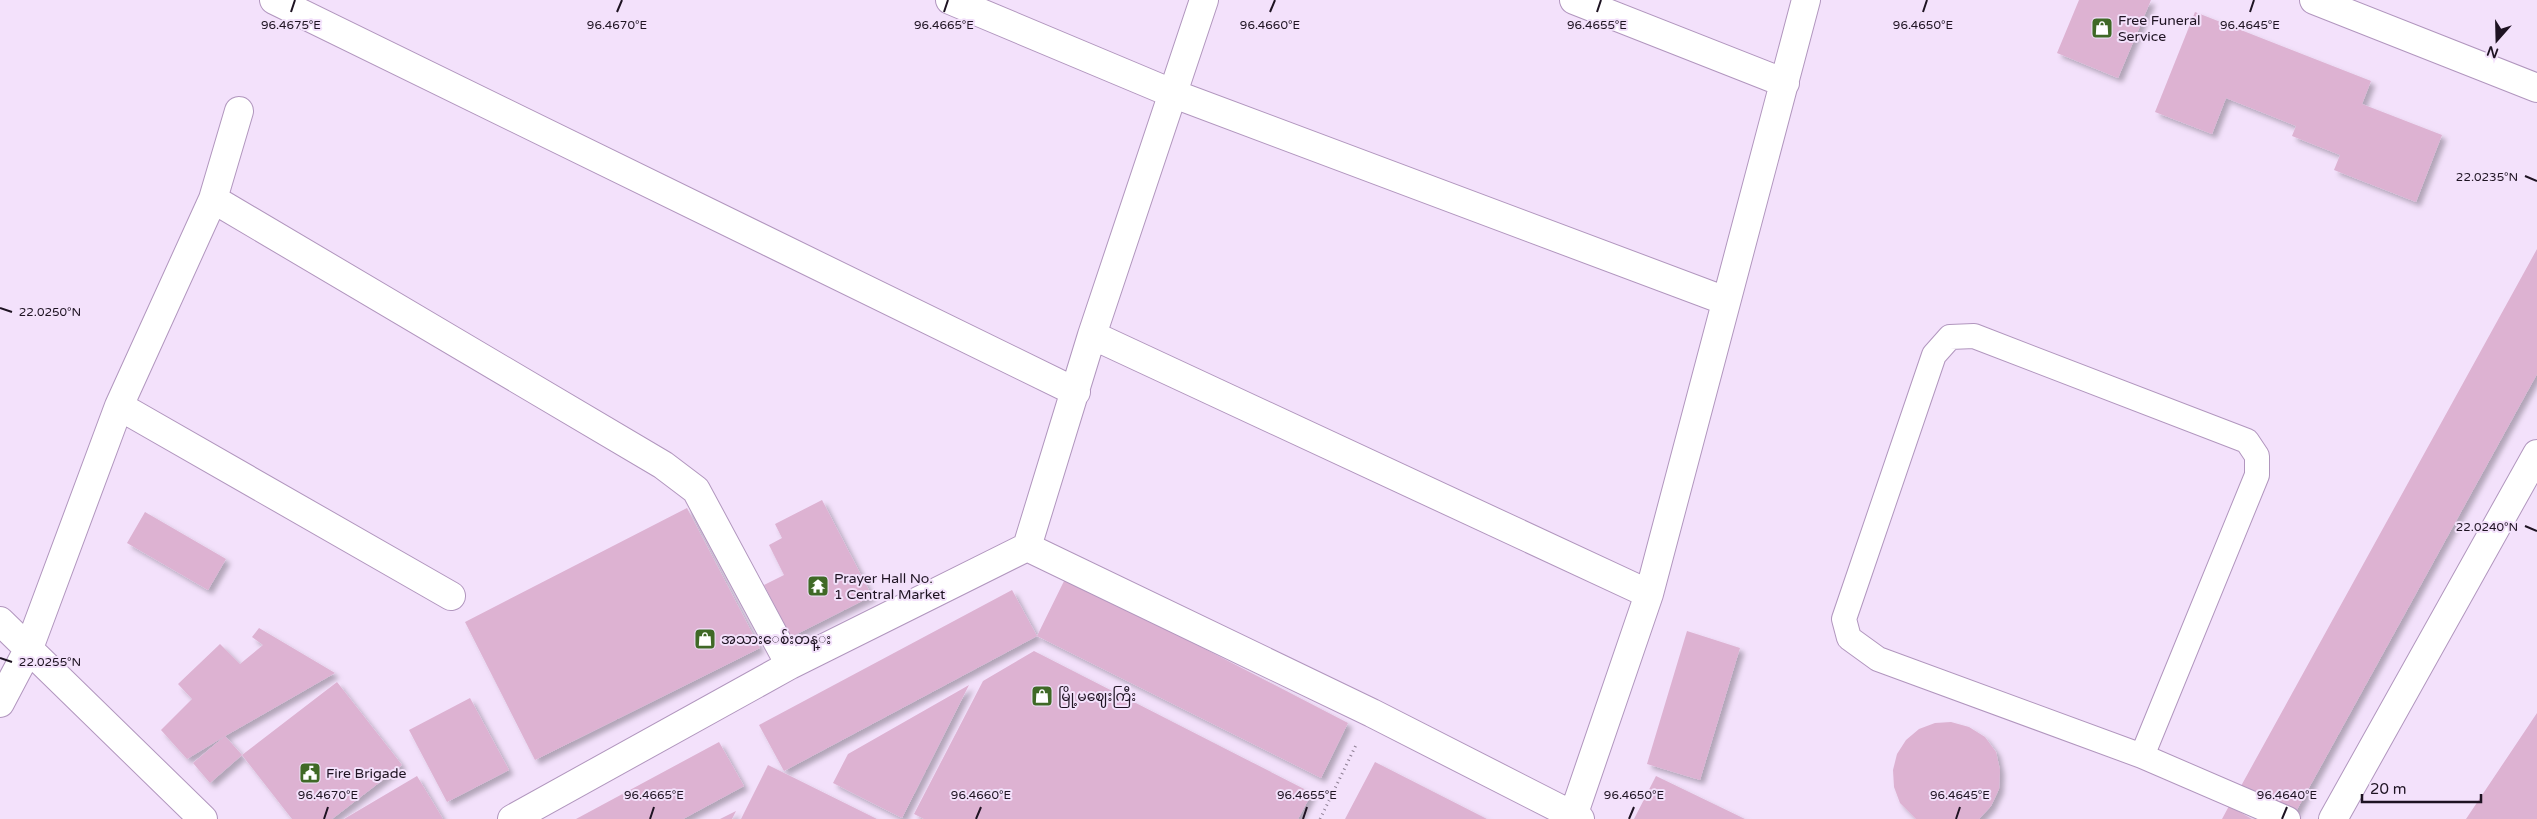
<svg xmlns="http://www.w3.org/2000/svg" width="2537" height="819" font-family="'Varela Round','Noto Sans Myanmar',sans-serif">
  <defs>
    <filter id="shadow"><feDropShadow dx="4.5" dy="4.5" stdDeviation="2.5" flood-color="#0004"/></filter>
  </defs>
  <rect width="100%" height="100%" fill="#f3e1fb"/>
  <!-- building -->
  <path fill="#ddb2d2" filter="url(#shadow)" d="M2079,0H2151L2118,78L2057,53Z
    M2195,12L2371,81L2362,104L2442,135L2416,202L2334,170L2340,155L2292,136L2296,126L2226,98L2212,134L2155,112Z
    M2537,249V374L2294,815L2241,786Z
    M822,500L872,596L791,637L764,585L784,575L769,545L782,538L775,524Z
    M687,508L760,648L535,760L465,622Z
    M145,512L226,559L208,590L127,543Z
    M1066,577L1348,723L1321,778L1037,636Z
    M1012,590L1037,636L784,771L759,725Z
    M259,628L335,673L225,736L242,755L337,682L402,765L332,819H292L242,755L210,783L193,763L225,736L187,759L161,730L192,699L178,684L220,644L240,664L263,645L252,637Z
    M1687,631L1740,648L1700,780L1647,764Z
    M1034,651L1312,793L1298,819H924L914,814L983,681Z
    M969,685L902,818L833,783L848,754Z
    M470,698L509,770L447,802L409,730Z
    M2537,713V819H2466Z
    M1951,722L1969,727L1985,737L1996,752L2000,770L1999,789L1991,806L1979,819H1916L1900,803L1894,787L1893,770L1897,754L1906,740L1919,729L1935,723Z
    M719,742L744,786L683,819H576Z
    M1375,762L1487,819H1345Z
    M768,765L877,819H741Z
    M417,776L443,819H344Z
    M1656,776L1745,819H1634Z
    M2229,806L2252,819H2222Z
    M736,811L732,819H720Z"/>
  <g fill="none" stroke-linecap="round" stroke-linejoin="round">
    <!-- service casing -->
    <g stroke="#b196be" stroke-width="26">
      <path id="service" d="M2142,756L2257,475V456L2247,441L1974,336L1950,337L1934,355L1844,619L1849,638L1878,659L2142,756L2288,819"/>
    </g>
    <!-- minor casing -->
    <g stroke="#b196be" stroke-width="30">
      <path id="minor" d="M274,0L1076,392
        M950,0L1174,94L1726,301
        M1574,0L1785,83
        M2314,0L2537,88
        M213,199L663,465L696,490L790,665
        M1092,335L1649,594
        M119,406L451,596
        M1027,547L1372,713L1580,819
        M0,621L203,819
        M0,703L29,648L119,406L213,199L239,111
        M1573,816L1649,594L1806,0
        M512,819L790,665L1027,547L1092,335L1204,0
        M2333,819L2537,454"/>
    </g>
    <!-- path -->
    <path stroke="#8f8095" stroke-width="3" stroke-dasharray="1 4" stroke-linecap="butt" d="M1320,819L1357,743"/>
    <!-- service -->
    <use href="#service" stroke="#fff" stroke-width="24"/>
    <!-- minor -->
    <use href="#minor" stroke="#fff" stroke-width="28"/>
  </g>
  <!-- ticks -->
  <path fill="none" stroke="#1e1322" stroke-width="2" d="M291,12L295,0M617,12L622,0M944,12L948,0M1270,12L1275,0M1597,12L1601,0M1923,12L1927,0M2250,12L2254,0M2525,176L2537,181M0,308L12,312M2525,526L2537,531M0,658L12,662M324,819L328,807M650,819L654,807M976,819L981,807M1303,819L1307,807M1629,819L1634,807M1956,819L1960,807M2282,819L2287,807"/>
  <!-- icons -->
  <defs>
    <g id="shop-square" transform="scale(1.125)"><rect x="-9" y="-9" width="18" height="18" rx="4" fill="#3f6926" stroke="#f3e1fb"/><path d="M-5-2.5h2.3a2.7 3.5 0 0 1 5.4 0H5L5.5 6h-11ZM-1.5-2.5h3a1.5 2.3 0 0 0-3 0Z" fill="#fff"/></g>
    <g id="temple-square" transform="scale(1.125)"><rect x="-9" y="-9" width="18" height="18" rx="4" fill="#3f6926" stroke="#f3e1fb"/><path d="M0-6L5-2H3V0L6.5 2.5H4V6H1.5V3h-3V6H-4V2.5H-6.5L-3 0V-2H-5Z" fill="#fff"/></g>
    <g id="civic-square" transform="scale(1.125)"><rect x="-9" y="-9" width="18" height="18" rx="4" fill="#3f6926" stroke="#f3e1fb"/><path d="M-.6-6.5H3V-4.5H.6V-3L4-1V1h2V6H-6V1h2V-1L-.6-3ZM-1.2 2.5V6h2.4V2.5Z" fill="#fff"/></g>
  </defs>
  <g fill-rule="evenodd">
    <use href="#shop-square" x="2102" y="28"/>
    <use href="#temple-square" x="818" y="586"/>
    <use href="#shop-square" x="705" y="639"/>
    <use href="#shop-square" x="1042" y="696"/>
    <use href="#civic-square" x="310" y="773"/>
  </g>
  <g text-anchor="middle" stroke-width="4" stroke-linejoin="round" paint-order="stroke">
    <!-- poi labels -->
    <g font-size="14" fill="#1e1322" stroke="#f3e1fb" text-anchor="start">
      <text x="2118" y="25">Free Funeral<tspan x="2118" dy="16">Service</tspan></text>
      <text x="834" y="583">Prayer Hall No.<tspan x="834" dy="16">1 Central Market</tspan></text>
      <text x="721" y="644">အသားေစ်းတန္း</text>
      <text x="1058" y="701">မြို့မဈေးကြီး</text>
      <text x="326" y="778">Fire Brigade</text>
    </g>
  </g>
  <g font-size="12" text-anchor="middle" fill="#1e1322" stroke="#f3e1fb" stroke-width="4" stroke-linejoin="round" paint-order="stroke">
    <text x="944" y="29">96.4665°E</text>
    <text x="1597" y="29">96.4655°E</text>
    <text x="2250" y="29">96.4645°E</text>
    <text x="291" y="29">96.4675°E</text>
    <text x="617" y="29">96.4670°E</text>
    <text x="1270" y="29">96.4660°E</text>
    <text x="1923" y="29">96.4650°E</text>
    <text x="2487" y="181">22.0235°N</text>
    <text x="50" y="316">22.0250°N</text>
    <text x="2487" y="531">22.0240°N</text>
    <text x="50" y="666">22.0255°N</text>
    <text x="328" y="799">96.4670°E</text>
    <text x="654" y="799">96.4665°E</text>
    <text x="981" y="799">96.4660°E</text>
    <text x="1307" y="799">96.4655°E</text>
    <text x="1634" y="799">96.4650°E</text>
    <text x="1960" y="799">96.4645°E</text>
    <text x="2287" y="799">96.4640°E</text>
  </g>
  <!-- north arrow -->
  <g transform="translate(2497 40) rotate(200)" stroke="#f3e1fb" stroke-width="4" paint-order="stroke">
  <path d="M0-4L9 19L0 12L-9 19Z" fill="#1e1322"/>
  <text y="-8" font-size="14" font-weight="bold" text-anchor="middle" fill="#1e1322">N</text>
  </g>
  <!-- scale -->
  <path d="M2362 794v8h119v-8" fill="none" stroke="#1e1322" stroke-width="2.5"/>
  <text x="2370" y="794" font-size="15" fill="#1e1322" stroke="#f3e1fb" stroke-width="4" paint-order="stroke">20 m</text>
</svg>
